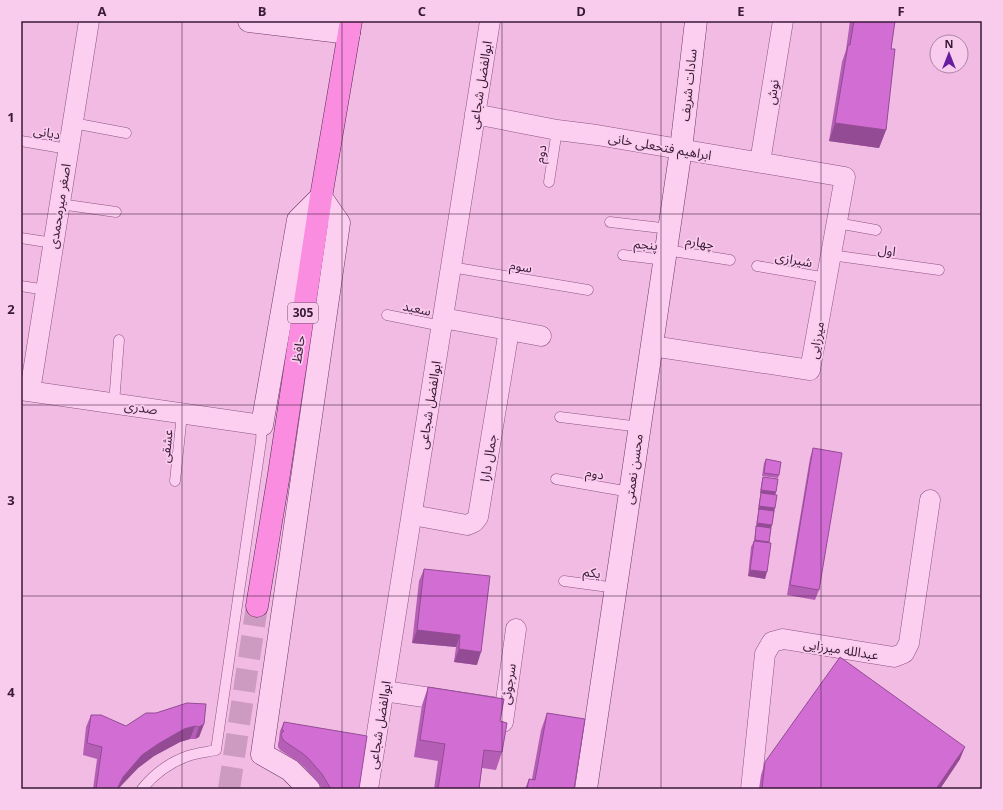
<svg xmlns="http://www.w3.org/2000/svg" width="1003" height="810" font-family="Georgia,'Noto Sans Arabic',serif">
  <rect width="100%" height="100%" fill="#f2bbe3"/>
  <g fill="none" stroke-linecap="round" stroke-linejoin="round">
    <!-- primary-tunnel -->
    <path stroke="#cd9bc1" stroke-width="22" stroke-dasharray="22 11" stroke-linecap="butt" d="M229,789L257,606"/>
    <!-- lane casing -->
    <g stroke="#8b5385" stroke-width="11">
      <path id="lane" d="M73,123L126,133
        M21,141L68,149
        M549,182L557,130
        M60,204L116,212
        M610,222L670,229
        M837,223L876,230
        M21,238L53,243
        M666,250L730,260
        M623,255L665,260
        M831,255L939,270
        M757,266L827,278
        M451,267L588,290
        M21,286L46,290
        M387,315L442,326
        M114,403L119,340
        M560,417L640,427
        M556,479L630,492
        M175,481L182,414
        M564,581L616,588
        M142,789C154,774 171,762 188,756C197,753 207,752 216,750L261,441L262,425"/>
    </g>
    <!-- street casing -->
    <g stroke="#8b5385" stroke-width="21">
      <path id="street" d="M475,114L557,130L597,135L845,177L810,370L652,346
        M760,162L783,21
        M443,318L541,336
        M21,390L262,425
        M30,391L89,21
        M412,515L467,525L474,522L478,517L509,330
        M384,691L505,709
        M503,722L516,629
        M368,789L490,21
        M751,789L765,654L772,642L783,639L894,657L904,653L909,643L930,500"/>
    </g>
    <!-- secondary casing -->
    <g stroke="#6c3769" stroke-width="23">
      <path id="secondary" d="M249,21L349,33
        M262,425L298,220L321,197L339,223L262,754L290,770L309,789
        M586,789L681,149L696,21"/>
    </g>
    <!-- primary casing -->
    <g stroke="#572856" stroke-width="23">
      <path id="primary" d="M257,606L279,474L321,197L351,21"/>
    </g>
    <!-- lane -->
    <use href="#lane" stroke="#fccff0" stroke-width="10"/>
    <!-- street -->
    <use href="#street" stroke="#fccff0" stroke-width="20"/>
    <!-- secondary -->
    <use href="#secondary" stroke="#fccff0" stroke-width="22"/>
    <!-- primary -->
    <use href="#primary" stroke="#fa8ddf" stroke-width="22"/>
  </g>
  <!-- wall -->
  <path fill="#b55eb6" d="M850,21H895L891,49L886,130L879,148L829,141L842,62L846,50Z
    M813,448L819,590L815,600L787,595L810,458Z
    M766,459L779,475L778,478L762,476L764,463Z
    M763,477L776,492L775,495L760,493L762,480Z
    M761,493L775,508L771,528L765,579L748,576L751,547L754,541L758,513L759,510H758L760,497Z
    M424,569L477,665L454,662L456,647L412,643L419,581Z
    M428,687L500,721L502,752L496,770L482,768L479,789H434L438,761L414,757L422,705Z
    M547,713L574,789H525L529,779H532L541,730Z
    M91,715L126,726L204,724L199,737L195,739H190L180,742L154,756L138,768L118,789H93L97,759L83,755L86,727Z
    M284,722L359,789H322L318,783L305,768L298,762L280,750L278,747V744L279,740V739L280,731Z
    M960,759L940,789H759L761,775L765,762Z"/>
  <!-- shaded-wall -->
  <path fill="#934c94" d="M835,123L886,130L879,148L829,141Z
    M761,490L776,492L775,495L760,493Z
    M759,506L775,508L774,512L758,510Z
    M757,523L772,525L771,529L756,527Z
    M755,540L769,542L768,545L753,543Z
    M750,570L767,572L765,579L748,576Z
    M417,630L460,635L456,647L412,643Z
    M459,649L481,652L477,665L454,662Z
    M204,724L199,737L195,739L199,727Z
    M195,726L190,739L180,742L154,756L138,768L118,789H117L123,777L142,755L158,744L184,729Z
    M965,747L960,759L940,789H936Z"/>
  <!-- building -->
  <path fill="#d26dd4" stroke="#934c94" d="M854,21H895L891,49H895L886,130L835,123L848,45H850Z
    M813,448L842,453L819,590L790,585Z
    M766,459L781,462L779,475L764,473Z
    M763,477L778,479L776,492L761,490Z
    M761,493L777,495L775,508L759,506Z
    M759,509L774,511L772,525L757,523Z
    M756,526L771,528L769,542L755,540Z
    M754,541L771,543L767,572L750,570Z
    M424,569L490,576L481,652L459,649L460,635L417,630Z
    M840,657L965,747L936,789H762L765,762Z
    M428,687L504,699L500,721L507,723L502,752L484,750L479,789H438L445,744L420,740Z
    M187,703L206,704L204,724L199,727L195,726L184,729L158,744L142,755L123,777L117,789H96L102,747L87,743L91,715H101L126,726L146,713H156Z
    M547,713L585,719L574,789H527L529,779L535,780Z
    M284,722L367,736L359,789H331L322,774L308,758L302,753L284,741L282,738L281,734L284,731L282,730Z"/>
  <!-- grid -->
  <path fill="none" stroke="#381a37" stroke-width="1" stroke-opacity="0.55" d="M182,21V789M342,21V789M502,21V789M661,21V789M821,21V789M21,214H982M21,405H982M21,596H982"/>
  <g text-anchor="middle" stroke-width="3.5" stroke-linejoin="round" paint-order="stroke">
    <!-- shield labels -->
    <rect fill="#f9cbec" stroke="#724f6d" stroke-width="1" x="288" y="303" width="30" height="20" rx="3"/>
    <g font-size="12" font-weight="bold" fill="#381a37">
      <text x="303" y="317">305</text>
    </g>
    <!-- street labels -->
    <g font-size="13" fill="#381a37" stroke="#f9cbec">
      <text transform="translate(480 85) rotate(-81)" y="5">ابوالفضل شجاعی</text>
      <text transform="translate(688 85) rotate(-84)" y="5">سادات شریف</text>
      <text transform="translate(772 92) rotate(-81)" y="5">نوش</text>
      <text transform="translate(47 132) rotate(10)" y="5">دیانی</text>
      <text transform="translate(660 146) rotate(10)" y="5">ابراهیم فتحعلی خانی</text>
      <text transform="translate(540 154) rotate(-81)" y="5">دوم</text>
      <text transform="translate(59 206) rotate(-81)" y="5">اصغر میرمحمدی</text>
      <text transform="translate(700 242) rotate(9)" y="5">چهارم</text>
      <text transform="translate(646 244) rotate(6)" y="5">پنجم</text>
      <text transform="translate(887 250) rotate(8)" y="5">اول</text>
      <text transform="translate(794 259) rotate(10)" y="5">شیرازی</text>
      <text transform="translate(521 266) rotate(10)" y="5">سوم</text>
      <text transform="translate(417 308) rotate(12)" y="5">سعید</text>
      <text transform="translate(816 340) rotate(-80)" y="5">میرزایی</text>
      <text transform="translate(298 349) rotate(-81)" y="5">حافظ</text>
      <text transform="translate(429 405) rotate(-81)" y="5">ابوالفضل شجاعی</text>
      <text transform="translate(141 407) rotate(8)" y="5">صدری</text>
      <text transform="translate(166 446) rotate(-84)" y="5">عشقی</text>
      <text transform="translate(488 458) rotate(-81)" y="5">جمال دارا</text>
      <text transform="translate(633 469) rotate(-82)" y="5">محسن نعمتی</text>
      <text transform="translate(595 473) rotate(10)" y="5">دوم</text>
      <text transform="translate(592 572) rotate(8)" y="5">یکم</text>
      <text transform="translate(841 649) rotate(9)" y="5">عبدالله میرزایی</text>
      <text transform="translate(508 684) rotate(-82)" y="5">سرجوئی</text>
      <text transform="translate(379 725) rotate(-81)" y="5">ابوالفضل شجاعی</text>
    </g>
  </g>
  <!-- border -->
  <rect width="1003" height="810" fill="none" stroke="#f9cbec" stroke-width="44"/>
  <!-- north arrow -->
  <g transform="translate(949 54)"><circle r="19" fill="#f9cbec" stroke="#ac84a4"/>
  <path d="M0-3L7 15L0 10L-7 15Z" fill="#661d9f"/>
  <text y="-6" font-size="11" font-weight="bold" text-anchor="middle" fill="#381a37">N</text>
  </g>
  <rect x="22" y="22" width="959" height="766" fill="none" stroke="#381a37" stroke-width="1.5"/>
  <g font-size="13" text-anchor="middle" font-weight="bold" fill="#381a37">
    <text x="102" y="16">A</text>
    <text x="262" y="16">B</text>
    <text x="422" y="16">C</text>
    <text x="581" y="16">D</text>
    <text x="741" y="16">E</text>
    <text x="901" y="16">F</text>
    <text x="11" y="122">1</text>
    <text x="11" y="314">2</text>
    <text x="11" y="505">3</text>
    <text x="11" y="697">4</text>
  </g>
</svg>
